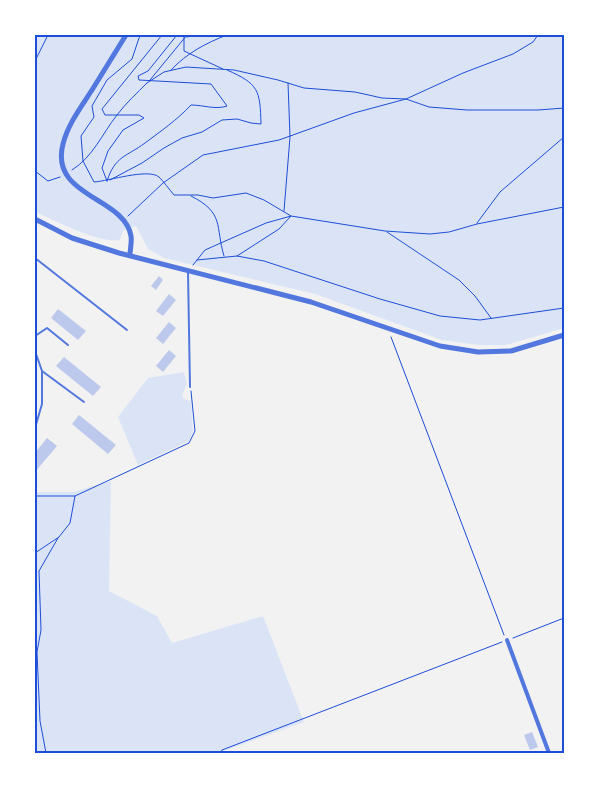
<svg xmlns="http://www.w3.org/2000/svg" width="599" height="788" font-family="Poppins,sans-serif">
  <rect width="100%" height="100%" fill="#f2f2f2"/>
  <!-- green -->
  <path fill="#dbe4f7" d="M35,35H564V328L506,345H479L442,340L315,294L164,258L148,249L136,226L123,231L120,240C99,244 57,221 37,213L35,211Z
    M184,372L187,384L182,395L184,399L191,401L193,432L189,441L138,465L118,417L148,378Z
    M111,481L109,591L157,616L172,643L263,616L304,722L218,753H35V492H73Z"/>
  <!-- building -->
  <path fill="#bdc9ec" d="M159,276L163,280L156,290L151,286Z
    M169,294L176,300L163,316L156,311Z
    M58,309L86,331L78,340L51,318Z
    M169,322L176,328L163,344L156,338Z
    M169,350L176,356L163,372L156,366Z
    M64,357L101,387L93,396L56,366Z
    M79,415L116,445L108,454L72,424Z
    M47,438L57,446L35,472V453Z
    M532,732L538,747L530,750L524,735Z"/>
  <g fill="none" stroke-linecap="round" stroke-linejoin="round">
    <!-- path -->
    <path stroke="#1d4ed8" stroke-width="1" d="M141,35L139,38L132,59L107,80L92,106L94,117L81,136L83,161L94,182C109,181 148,168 159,177C164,182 169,189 174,195H198L213,198L246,193L264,200L291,216L279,229L237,256
      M184,35V51L223,69
      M187,37L197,35
      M35,61L48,35
      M171,70C187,53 206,43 227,35
      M150,80L187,35
      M147,83L164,72L186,67L234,70L278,80L304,88L355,92L382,98L406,99L429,107L467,110H538L564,108
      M72,170C93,157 102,134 117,115C126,103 137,93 147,83
      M35,171L48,181L60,177
      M110,180L142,163L164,148L182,138L202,132L222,120L237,119L251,123L261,124C260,90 259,84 227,70
      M107,181C115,156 126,157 145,143C161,131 177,120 191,105C204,105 215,110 227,106L211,84L139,80L138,76L148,71L177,35
      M107,181L102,168L108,151L123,130L144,118L139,115H105L102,109L162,35
      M191,196C225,213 215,226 224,256
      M284,211L290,137L288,83
      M128,216L163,183L203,155L279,140L354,113L406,99L463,73L513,54L533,42L538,35
      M477,223L500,192L564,137
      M387,232L459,280L475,296L491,318
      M197,260L237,256L264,261L380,299L440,316L480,320L564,308
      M193,265L205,250L266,223L291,216L385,231L430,234L449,232L477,224L564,207
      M391,337L504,635
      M35,496H75
      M35,553L59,537L70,523L75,496L189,443L195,431L191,391
      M513,638L564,618
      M46,753L40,721L37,652L41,630L39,571L58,538
      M220,753L222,750L502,642"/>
    <!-- service -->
    <path stroke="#5277de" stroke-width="2" d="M35,258L127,330
      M188,272L190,387
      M35,336L47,328L68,345
      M35,351L42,371V404L35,428
      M42,371L84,402"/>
    <!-- minor -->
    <path stroke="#5277de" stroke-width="4" d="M507,640L549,753"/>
    <!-- tertiary -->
    <path stroke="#5277de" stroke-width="5" d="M126,35C115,53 103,72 92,90C81,107 68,124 63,144C49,197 125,197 131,236C132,242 130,250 130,255
      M35,219L72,238L119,253L311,302L440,346L478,352L511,351L564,335"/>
  </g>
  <!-- border -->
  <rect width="599" height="788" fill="none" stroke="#ffffff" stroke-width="72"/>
  <rect x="36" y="36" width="527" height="716" fill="none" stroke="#1d4ed8" stroke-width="2"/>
</svg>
